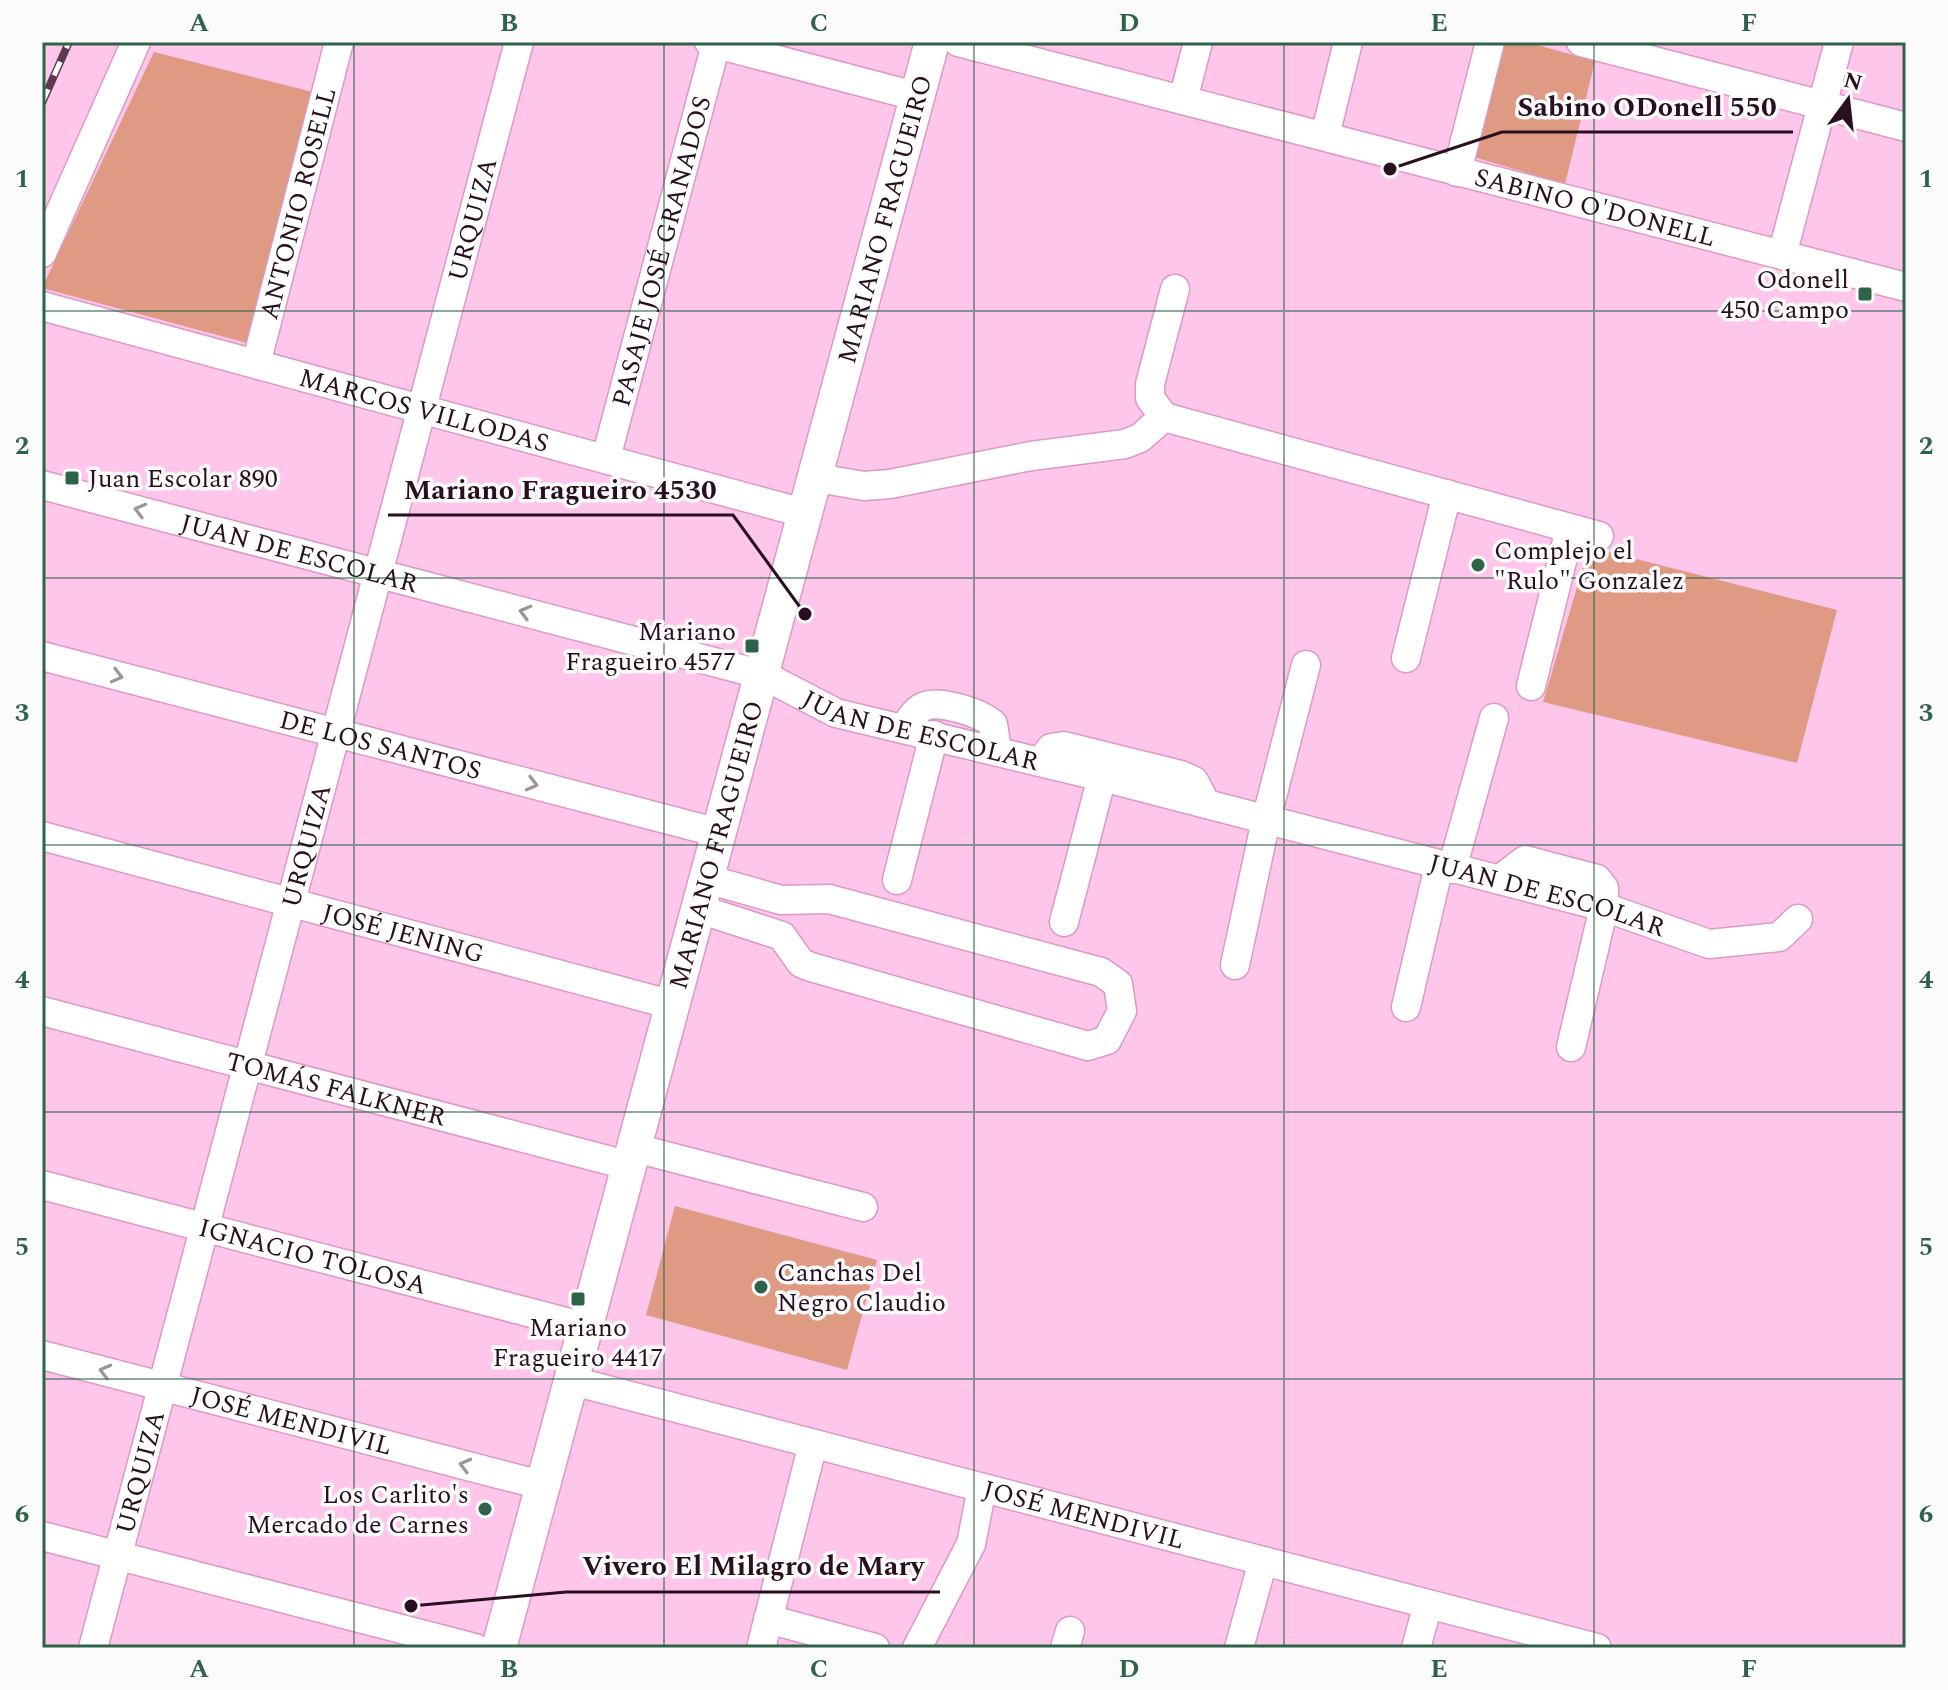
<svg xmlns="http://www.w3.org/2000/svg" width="1948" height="1690" font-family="Spectral,serif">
  <rect width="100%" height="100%" fill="#ffc6eb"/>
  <!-- green -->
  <path fill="#de9a82" d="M1508,42H1526L1595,61L1565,184L1477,158L1473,151L1501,48Z
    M154,52L313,92L247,343L42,288Z
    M1589,547L1837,610L1797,763L1543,702Z
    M675,1206L877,1260L847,1370L646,1315Z"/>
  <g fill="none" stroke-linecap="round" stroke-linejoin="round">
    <!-- minor casing -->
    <g stroke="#dd99c6" stroke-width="31">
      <g id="minor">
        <path d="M709,42L919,97"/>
        <path id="s1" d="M958,42L1906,287"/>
        <path d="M1581,42L1906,127"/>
        <path d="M1183,100L1198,42"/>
        <path d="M1325,136L1348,42"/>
        <path d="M1457,172L1490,42"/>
        <path d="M42,253L136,42"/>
        <path d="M1782,255L1839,42"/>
        <path d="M1175,289L1150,384V398L1164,417L1599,536"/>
        <path id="s2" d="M42,306L807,514"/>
        <path id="s3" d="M256,364L339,42"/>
        <path id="s4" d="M606,458L716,44"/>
        <path d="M817,478L864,486L890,484L1031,456L1125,444L1140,438L1164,417"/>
        <path id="s5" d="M42,485L763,675L836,713L1102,777L1604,907L1709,944L1779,937L1798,919"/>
        <path id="s6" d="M42,656L719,833"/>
        <path d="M1406,658L1447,494"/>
        <path d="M1531,686L1570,529"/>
        <path d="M903,729C909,721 916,709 925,706C941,700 981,713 993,724L997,751"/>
        <path d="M1041,762L1051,748L1064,746L1181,775L1194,781L1206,804"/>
        <path id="s7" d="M42,836L673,1005"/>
        <path d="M1452,869L1494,718"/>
        <path d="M897,880L934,735"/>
        <path d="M1499,880L1525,860L1597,879L1604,888V907L1571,1047"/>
        <path d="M699,909L782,936L801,963L811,967L1088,1046L1107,1040L1122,1011L1118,984L1101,972L829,899L781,900L707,879"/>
        <path d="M1064,922L1102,777"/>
        <path d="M1235,965L1266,820L1306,665"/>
        <path d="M1406,1007L1439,866"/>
        <path id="s8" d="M42,1011L630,1166"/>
        <path d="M635,1148L863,1207"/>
        <path id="s9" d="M42,1185L585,1327"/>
        <path id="s10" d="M42,1355L541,1485"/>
        <path id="s11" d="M569,1380L1597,1648"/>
        <path d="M42,1536L475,1648"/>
        <path d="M768,1619L875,1648"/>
        <path id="s12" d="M93,1648L519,42"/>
        <path d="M761,1648L813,1444"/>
        <path d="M917,1648L971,1544L982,1488"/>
        <path d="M1065,1648L1070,1631"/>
        <path d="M1239,1648L1263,1561"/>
        <path d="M1416,1648L1428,1604"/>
      </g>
    </g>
    <!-- major casing -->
    <g stroke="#dd99c6" stroke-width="37">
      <g id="major">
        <path id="s13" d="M499,1648L932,42"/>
      </g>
    </g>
    <!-- minor -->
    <use href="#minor" stroke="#fff" stroke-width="28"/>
    <!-- major -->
    <use href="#major" stroke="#fff" stroke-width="34"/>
    <!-- rail casing -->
    <g stroke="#5c3b51" stroke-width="8">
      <path id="rail" d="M42,103L69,42"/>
    </g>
    <!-- rail -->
    <use href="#rail" stroke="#fbfbfb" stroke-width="5" stroke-dasharray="15" stroke-linecap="butt"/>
  </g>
  <!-- one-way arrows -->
  <defs><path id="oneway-chevron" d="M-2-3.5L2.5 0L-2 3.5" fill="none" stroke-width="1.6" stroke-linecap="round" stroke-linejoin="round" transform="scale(2)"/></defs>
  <g stroke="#9f939b">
    <use href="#oneway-chevron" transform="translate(140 510) rotate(-165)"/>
    <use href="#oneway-chevron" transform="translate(525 612) rotate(-165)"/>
    <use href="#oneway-chevron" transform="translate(117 676) rotate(15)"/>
    <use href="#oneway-chevron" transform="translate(532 784) rotate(15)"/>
    <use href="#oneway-chevron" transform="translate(105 1371) rotate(-165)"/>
    <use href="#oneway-chevron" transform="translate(465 1465) rotate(-165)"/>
  </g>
  <!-- grid -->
  <path fill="none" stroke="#2e6349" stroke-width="2" stroke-opacity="0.55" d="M354,42V1648M664,42V1648M974,42V1648M1284,42V1648M1594,42V1648M42,311H1906M42,578H1906M42,845H1906M42,1112H1906M42,1379H1906"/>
  <!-- markers -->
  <g fill="#2e6349" stroke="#fbfbfb" stroke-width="3">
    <rect x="1857" y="286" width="16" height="16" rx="4"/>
    <rect x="64" y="470" width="16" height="16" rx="4"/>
    <circle cx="1478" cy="565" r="8"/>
    <rect x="744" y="638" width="16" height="16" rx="4"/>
    <circle cx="761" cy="1287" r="8"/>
    <rect x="570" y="1291" width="16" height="16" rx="4"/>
    <circle cx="485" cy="1509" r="8"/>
  </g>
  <g text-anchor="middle" stroke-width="7" stroke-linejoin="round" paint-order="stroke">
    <!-- street labels -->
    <g font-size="26" fill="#291021" stroke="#fbfbfb">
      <text dy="9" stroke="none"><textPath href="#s3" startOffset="166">ANTONIO ROSELL</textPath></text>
      <text dy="9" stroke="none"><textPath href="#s1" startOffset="658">SABINO O'DONELL</textPath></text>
      <text dy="9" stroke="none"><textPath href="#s12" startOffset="1478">URQUIZA</textPath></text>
      <text dy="9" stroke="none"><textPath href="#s13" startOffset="1480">MARIANO FRAGUEIRO</textPath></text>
      <text dy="9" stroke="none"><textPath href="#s4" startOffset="214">PASAJE JOSÉ GRANADOS</textPath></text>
      <text dy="9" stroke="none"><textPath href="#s2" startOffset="396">MARCOS VILLODAS</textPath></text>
      <text dy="9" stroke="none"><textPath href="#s5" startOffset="266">JUAN DE ESCOLAR</textPath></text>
      <text dy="9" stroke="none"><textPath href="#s5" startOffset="914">JUAN DE ESCOLAR</textPath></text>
      <text dy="9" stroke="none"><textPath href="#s6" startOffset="350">DE LOS SANTOS</textPath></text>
      <text dy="9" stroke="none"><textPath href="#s12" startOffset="830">URQUIZA</textPath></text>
      <text dy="9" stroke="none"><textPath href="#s13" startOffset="832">MARIANO FRAGUEIRO</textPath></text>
      <text dy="9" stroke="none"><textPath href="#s5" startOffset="1562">JUAN DE ESCOLAR</textPath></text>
      <text dy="9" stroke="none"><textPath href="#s7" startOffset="374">JOSÉ JENING</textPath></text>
      <text dy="9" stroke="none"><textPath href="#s8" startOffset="304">TOMÁS FALKNER</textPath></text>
      <text dy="9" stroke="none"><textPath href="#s9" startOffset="280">IGNACIO TOLOSA</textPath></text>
      <text dy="9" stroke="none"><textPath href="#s10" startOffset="258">JOSÉ MENDIVIL</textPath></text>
      <text dy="9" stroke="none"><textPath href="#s12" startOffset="182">URQUIZA</textPath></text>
      <text dy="9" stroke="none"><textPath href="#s11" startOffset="532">JOSÉ MENDIVIL</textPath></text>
    </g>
    <!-- poi labels -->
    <g font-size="26" fill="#291021" stroke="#fbfbfb" text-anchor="end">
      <text x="1849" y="288">Odonell<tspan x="1849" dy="30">450 Campo</tspan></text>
      <text x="88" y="487" text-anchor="start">Juan Escolar 890</text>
      <text x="1494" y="559" text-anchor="start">Complejo el<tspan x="1494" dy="30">"Rulo" Gonzalez</tspan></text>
      <text x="736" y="640">Mariano<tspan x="736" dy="30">Fragueiro 4577</tspan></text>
      <text x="777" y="1281" text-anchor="start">Canchas Del<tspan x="777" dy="30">Negro Claudio</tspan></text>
      <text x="578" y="1336" text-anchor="middle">Mariano<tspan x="578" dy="30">Fragueiro 4417</tspan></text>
      <text x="469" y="1503">Los Carlito's<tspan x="469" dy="30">Mercado de Carnes</tspan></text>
    </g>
  </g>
  <!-- callouts -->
  <path fill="none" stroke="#291021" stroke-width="3" d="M1390 169L1502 132H1793M805 614L733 515H388M411 1606L566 1592H940"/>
  <g fill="#291021" stroke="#fbfbfb" stroke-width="3">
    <circle cx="1390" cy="169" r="8"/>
    <circle cx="805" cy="614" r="8"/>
    <circle cx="411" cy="1606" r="8"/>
  </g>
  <g font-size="28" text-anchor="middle" font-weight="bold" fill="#291021" stroke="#fbfbfb" stroke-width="7" stroke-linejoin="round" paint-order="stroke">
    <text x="1647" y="116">Sabino ODonell 550</text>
    <text x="560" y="499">Mariano Fragueiro 4530</text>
    <text x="753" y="1575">Vivero El Milagro de Mary</text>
  </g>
  <!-- border -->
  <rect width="1948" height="1690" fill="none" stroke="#fbfbfb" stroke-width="88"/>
  <!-- north arrow -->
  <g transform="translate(1848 100) rotate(15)" stroke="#fbfbfb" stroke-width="6" paint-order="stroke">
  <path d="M0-6L14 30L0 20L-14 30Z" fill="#291021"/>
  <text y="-12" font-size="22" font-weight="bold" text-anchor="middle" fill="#291021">N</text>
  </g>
  <rect x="44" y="44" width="1860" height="1602" fill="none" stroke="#2e6349" stroke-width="3"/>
  <g font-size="26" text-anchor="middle" font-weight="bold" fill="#2e6349">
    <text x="199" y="31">A</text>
    <text x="509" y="31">B</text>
    <text x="819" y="31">C</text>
    <text x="1129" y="31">D</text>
    <text x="1439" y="31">E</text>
    <text x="1749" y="31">F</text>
    <text x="22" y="187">1</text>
    <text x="1926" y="187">1</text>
    <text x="22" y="454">2</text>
    <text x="1926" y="454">2</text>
    <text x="22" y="721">3</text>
    <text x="1926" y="721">3</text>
    <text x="22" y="988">4</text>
    <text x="1926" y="988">4</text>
    <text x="22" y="1255">5</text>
    <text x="1926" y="1255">5</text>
    <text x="22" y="1522">6</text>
    <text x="1926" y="1522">6</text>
    <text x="199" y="1677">A</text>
    <text x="509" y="1677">B</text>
    <text x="819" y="1677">C</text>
    <text x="1129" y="1677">D</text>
    <text x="1439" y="1677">E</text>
    <text x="1749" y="1677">F</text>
  </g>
</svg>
